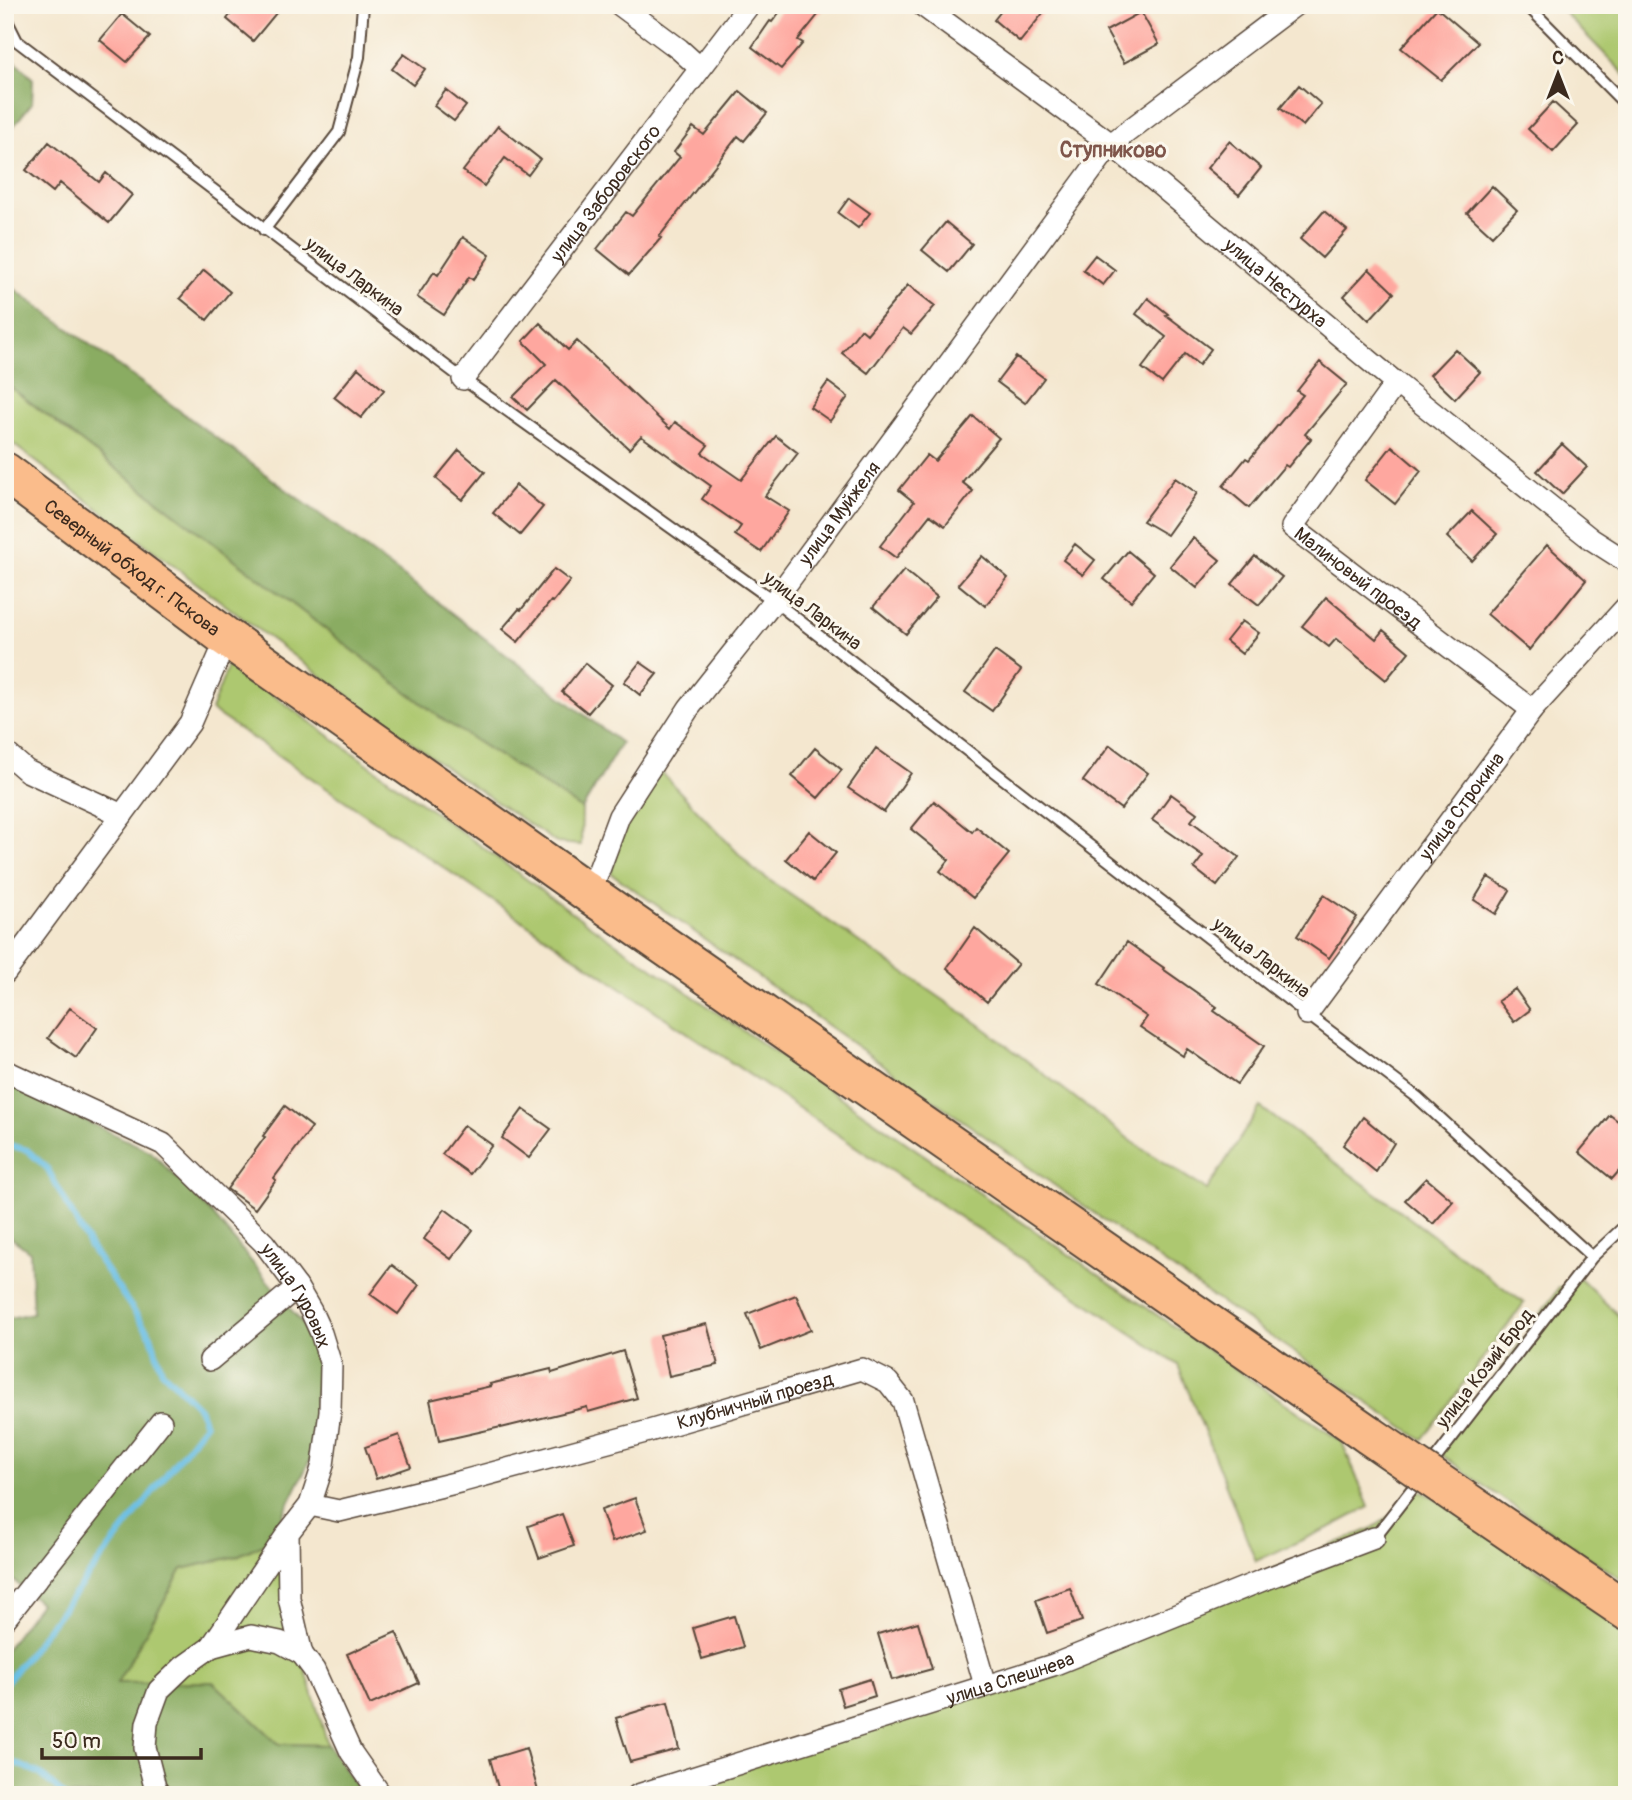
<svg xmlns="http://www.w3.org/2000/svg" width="1632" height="1800" font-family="Pangolin,sans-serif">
  <rect width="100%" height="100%" fill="#fbf7ec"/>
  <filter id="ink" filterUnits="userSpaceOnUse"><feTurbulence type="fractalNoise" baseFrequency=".0143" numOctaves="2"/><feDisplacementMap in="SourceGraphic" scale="14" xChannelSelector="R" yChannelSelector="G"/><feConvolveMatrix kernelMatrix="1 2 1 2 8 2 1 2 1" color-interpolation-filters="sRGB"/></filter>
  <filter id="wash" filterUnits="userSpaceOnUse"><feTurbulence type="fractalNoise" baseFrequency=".00686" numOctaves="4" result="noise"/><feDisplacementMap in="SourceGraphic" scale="28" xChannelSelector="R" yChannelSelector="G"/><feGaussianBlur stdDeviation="1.57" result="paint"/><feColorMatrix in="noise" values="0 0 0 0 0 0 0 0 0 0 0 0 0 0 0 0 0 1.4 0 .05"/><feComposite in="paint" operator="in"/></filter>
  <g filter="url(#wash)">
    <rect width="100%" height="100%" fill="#f4e7cf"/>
    <!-- green -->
    <path fill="#adc86f" stroke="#747946" stroke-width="2" d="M1557,5H1627V77Z
      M5,383L445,721L582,809L581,845L557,843L452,772L253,626L5,438Z
      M229,663L591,926L1342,1442L1369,1507L1335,1525L1256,1561L1178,1365L211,710Z
      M660,771L753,869L980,1025L1138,1146L1207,1190L1260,1107L1524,1303L1422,1440L1203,1290L611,873L625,822Z
      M1580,1278L1627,1324V1583L1478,1482L1441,1454L1559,1288Z
      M1413,1488L1433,1497L1627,1631V1795H665L989,1685L1371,1529L1395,1513Z
      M271,1540L284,1553L293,1627L328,1745L279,1744L213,1682L117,1683L182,1569L237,1556Z"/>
    <!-- forest -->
    <path fill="#8aac62" stroke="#626b40" stroke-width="2" d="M5,51L33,79L32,103L5,137Z
      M5,282L406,578L621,743L582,809L445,721L5,383Z
      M5,1083L150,1151L214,1216L307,1329L319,1359L310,1460L271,1540L237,1556L182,1569L117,1683L213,1682L279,1744L328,1745L362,1795H5V1650L40,1603L5,1573V1319L33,1313L30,1252L5,1233Z"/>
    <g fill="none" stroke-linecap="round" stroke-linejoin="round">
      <!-- stream -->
      <path stroke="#67bee4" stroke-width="6" d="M5,1144L27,1150L47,1168L90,1247L151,1336L162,1371L199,1408L205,1424L5,1684
        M5,1759L39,1773L64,1795"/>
    </g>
    <g id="blocks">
      <!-- building -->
      <path fill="#fea79f" d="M238,5H268L277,12L253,41L227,19Z
        M785,5H826L798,40L803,43L781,69L752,47L770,21L772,22Z
        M1006,5H1033L1043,13L1020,42L994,20Z
        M1437,8L1478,43L1441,80L1401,48Z
        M1141,12L1159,44L1124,63L1106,31Z
        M122,14L150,37L127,62L100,40Z
        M404,54L425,69L413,85L392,69Z
        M1299,85L1321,104L1303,126L1280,108Z
        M446,90L466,106L454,121L434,106Z
        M740,91L767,113L744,141L738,136L659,237L661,238L629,275L597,249L626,212L632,216L680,157L674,152L693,127L704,135Z
        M1553,102L1578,125L1553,152L1528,129Z
        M498,126L540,159L528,175L505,158L484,186L463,171Z
        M1229,141L1261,168L1239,195L1207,168Z
        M49,142L99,182L106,173L132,195L109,223L60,183L53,192L26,170Z
        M1492,186L1517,210L1492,236L1467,213Z
        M849,198L870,213L858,228L838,213Z
        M1324,211L1347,230L1322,258L1300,239Z
        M946,222L972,244L949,272L922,250Z
        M463,237L490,255L473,280L469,277L444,315L417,297L434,272L438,275Z
        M1095,255L1115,270L1103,285L1083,270Z
        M1369,269L1394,293L1369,320L1344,296Z
        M204,270L230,292L207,320L180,298Z
        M908,285L935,306L911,334L903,328L868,373L842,353L861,329L867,334Z
        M1148,298L1168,314L1166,315L1211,349L1199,365L1185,354L1162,383L1142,368L1166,337L1136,314Z
        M540,323L568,350L577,341L670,429L675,422L708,445L702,453L741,480L776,436L798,453L765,496L789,511L761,552L735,535L741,526L702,499L711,486L641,436L629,449L556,380L527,410L513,397L546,364L523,341Z
        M1455,349L1480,372L1455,399L1430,375Z
        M1016,357L1044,378L1025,403L997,382Z
        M1320,362L1347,384L1305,434L1311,439L1288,467L1285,465L1249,508L1223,486L1246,458L1249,460L1303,395L1297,391Z
        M358,368L384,390L361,418L334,397Z
        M828,382L848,397L830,421L810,407Z
        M973,416L999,438L962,482L973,491L945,526L930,515L896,558L880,546L914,502L899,490L927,455L935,461Z
        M1562,444L1587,467L1562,494L1537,471Z
        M1392,446L1421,471L1395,504L1365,480Z
        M459,450L485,472L462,500L436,478Z
        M1175,478L1197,493L1167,535L1143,521Z
        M516,485L543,507L520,535L493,513Z
        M1472,511L1497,534L1472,561L1447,537Z
        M1193,538L1220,560L1197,588L1170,566Z
        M1075,544L1095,560L1083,575L1063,560Z
        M1547,545L1586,580L1529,650L1487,614Z
        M1128,551L1154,573L1131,601L1104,579Z
        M982,556L1008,578L985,606L958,584Z
        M1255,556L1282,577L1259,605L1232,584Z
        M554,569L570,581L553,602L551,601L518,642L502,629L519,609L521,610Z
        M904,570L937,597L906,634L873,607Z
        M1326,597L1376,639L1383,630L1409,652L1386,680L1336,639L1329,647L1302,626Z
        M1242,621L1259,633L1242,654L1226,641Z
        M995,651L1021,670L992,711L965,692Z
        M640,662L657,674L640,695L624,682Z
        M585,663L612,685L588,713L562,692Z
        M1110,745L1148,773L1121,809L1083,781Z
        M815,748L842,770L818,798L792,776Z
        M876,748L911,773L884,812L848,788Z
        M1171,794L1197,813L1191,821L1239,857L1217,886L1194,868L1203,856L1152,820Z
        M934,801L972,832L976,827L1009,854L973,898L940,871L949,860L911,829Z
        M809,831L836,853L813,881L786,859Z
        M1488,877L1510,890L1496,914L1474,900Z
        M1324,895L1357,917L1329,958L1297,936Z
        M975,928L1018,964L987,1002L947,968Z
        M1127,942L1164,968L1163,969L1217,1007L1214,1011L1264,1046L1237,1084L1187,1049L1183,1056L1140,1027L1147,1017L1099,984Z
        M1515,989L1530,1010L1514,1022L1498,1001Z
        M70,1008L97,1028L76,1058L48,1038Z
        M285,1106L312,1127L274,1178L276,1180L255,1209L227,1189L265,1137L263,1136Z
        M523,1109L551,1129L529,1158L502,1138Z
        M1610,1115L1627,1128V1162L1612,1179L1579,1152Z
        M1363,1117L1394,1143L1376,1172L1343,1145Z
        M464,1125L492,1145L470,1174L442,1154Z
        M1426,1178L1453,1201L1433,1224L1405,1200Z
        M445,1209L473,1230L451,1259L424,1239Z
        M392,1265L419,1285L398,1314L370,1294Z
        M796,1295L811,1330L761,1350L747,1314Z
        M707,1324L718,1365L669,1376L660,1335Z
        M623,1351L637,1398L588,1412L587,1407L501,1428V1427L439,1441L430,1400L491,1386L490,1384L551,1369L552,1373Z
        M399,1435L411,1467L376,1479L365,1447Z
        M635,1498L647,1530L612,1542L601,1510Z
        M562,1514L574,1546L539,1558L528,1526Z
        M1070,1588L1082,1621L1047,1633L1036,1600Z
        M734,1616L743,1647L702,1659L693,1628Z
        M918,1622L932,1669L892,1680L878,1634Z
        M396,1632L419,1683L370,1705L347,1654Z
        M870,1679L875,1696L843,1706L838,1689Z
        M668,1702L679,1749L630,1762L616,1718L645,1709L644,1708Z
        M526,1748L538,1791L524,1795H500L490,1759Z"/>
    </g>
  </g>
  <g filter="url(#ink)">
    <use href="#blocks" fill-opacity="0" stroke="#574639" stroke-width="2"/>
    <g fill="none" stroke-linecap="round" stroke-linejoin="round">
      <!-- lane casing -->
      <g stroke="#574639" stroke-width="14">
        <path id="lane" d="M1527,5L1627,106
          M5,9L8,23L17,41L463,379L774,601L1307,1014L1417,1097L1592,1257
          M264,230L339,132L359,57L363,5
          M1374,1538L1592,1257L1627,1224"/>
      </g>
      <!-- street casing -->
      <g stroke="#574639" stroke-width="24">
        <g id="street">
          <path d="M620,5L679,49L700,68"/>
          <path id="s1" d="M922,5L1111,144L1396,383L1591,539L1627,562"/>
          <path id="s2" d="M463,379L749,5"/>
          <path id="s3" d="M1396,383L1292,527L1532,710"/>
          <path d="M5,752L27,771L122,815"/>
          <path id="s4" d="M590,894L619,816L689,708L774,601L1111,144L1295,5"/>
          <path d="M5,973L190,723L227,638"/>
          <path id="s5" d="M1307,1014L1532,710L1627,606"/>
          <path id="s6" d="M5,1070L12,1074L163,1144L264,1243L297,1287L311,1311L321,1333L331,1365L330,1411L323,1465L310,1505L288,1533L289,1598L302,1654"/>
          <path d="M210,1360L297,1287"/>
          <path id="s7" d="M310,1505L339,1511L463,1481L649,1431L862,1369L888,1382L903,1401L985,1685"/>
          <path d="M5,1619L161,1422"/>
          <path d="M211,1647L288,1533"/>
          <path d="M160,1795L155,1787L145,1748L147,1723L159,1690L183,1667L211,1647L251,1636L280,1642L302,1654L314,1670L351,1752L381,1795"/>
          <path id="s8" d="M638,1795L1053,1665L1263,1580L1374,1538"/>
        </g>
      </g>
      <!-- highway casing -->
      <g stroke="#574639" stroke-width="42">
        <g id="highway">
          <path id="s9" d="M5,472L227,638L590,894L1369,1435"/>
          <path d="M1480,1511L1627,1611"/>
        </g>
      </g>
      <!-- lane -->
      <use href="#lane" stroke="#fff" stroke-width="10"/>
      <!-- street -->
      <use href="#street" stroke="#fff" stroke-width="21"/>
      <!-- highway -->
      <use href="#highway" stroke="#fabc8b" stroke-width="38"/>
      <!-- highway-bridge casing -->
      <g stroke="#574639" stroke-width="42" stroke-linecap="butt">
        <path id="highway-bridge" d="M1369,1435L1480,1511"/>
      </g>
      <!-- highway-bridge -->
      <use href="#highway-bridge" stroke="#fabc8b" stroke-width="38"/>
    </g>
  </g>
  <g text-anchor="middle" stroke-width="6" stroke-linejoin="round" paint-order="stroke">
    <!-- street labels -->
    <g font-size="19" fill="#3b2a1e" stroke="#fbf7ec">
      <text dy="7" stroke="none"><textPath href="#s2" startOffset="234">улица Заборовского</textPath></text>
      <text transform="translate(355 276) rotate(37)" y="7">улица Ларкина</text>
      <text dy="7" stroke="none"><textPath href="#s1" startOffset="450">улица Нестурха</textPath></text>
      <text dy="7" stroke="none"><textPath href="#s4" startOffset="458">улица Муйжеля</textPath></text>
      <text dy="7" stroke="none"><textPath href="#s9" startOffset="159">Северный обход г. Пскова</textPath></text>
      <text dy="7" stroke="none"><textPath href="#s3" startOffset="261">Малиновый проезд</textPath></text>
      <text transform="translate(813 610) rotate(37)" y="7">улица Ларкина</text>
      <text dy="7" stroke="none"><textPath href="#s5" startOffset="259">улица Строкина</textPath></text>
      <text transform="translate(1262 957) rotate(38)" y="7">улица Ларкина</text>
      <text dy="7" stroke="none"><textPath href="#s6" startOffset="378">улица Гуровых</textPath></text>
      <text transform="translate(1484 1368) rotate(-52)" y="7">улица Козий Брод</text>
      <text dy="7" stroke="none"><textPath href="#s7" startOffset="460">Клубничный проезд</textPath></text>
      <text dy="7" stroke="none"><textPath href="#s8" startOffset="390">улица Спешнева</textPath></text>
    </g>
    <!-- neighbourhood labels -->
    <g font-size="21" font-weight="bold" fill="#7f564b" stroke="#fbf7ec">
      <text x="1113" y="157">Ступниково</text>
    </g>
  </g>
  <!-- margin -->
  <rect width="1632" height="1800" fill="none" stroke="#fbf7ec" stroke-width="28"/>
  <!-- north arrow -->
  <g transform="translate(1558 74)" stroke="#fbf7ec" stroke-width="5" paint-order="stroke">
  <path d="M0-5L12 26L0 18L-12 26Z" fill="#3b2a1e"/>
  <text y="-10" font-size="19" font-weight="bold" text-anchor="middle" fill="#3b2a1e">С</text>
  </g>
  <!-- scale -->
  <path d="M42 1748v10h159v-10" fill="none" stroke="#3b2a1e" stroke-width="3.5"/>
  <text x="52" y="1748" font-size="21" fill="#3b2a1e" stroke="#fbf7ec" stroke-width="5" paint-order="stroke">50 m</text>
</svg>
